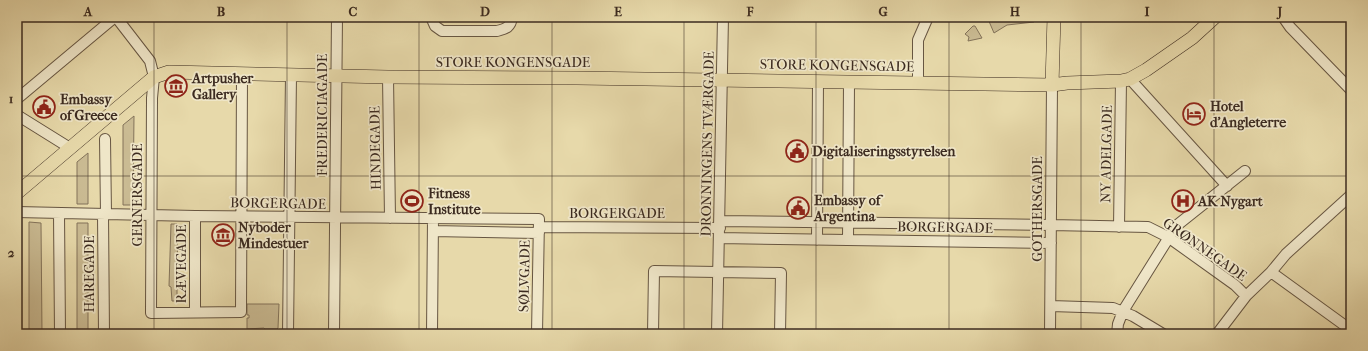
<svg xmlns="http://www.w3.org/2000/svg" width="1368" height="351" font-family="'IM FELL French Canon',serif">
  <rect width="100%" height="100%" fill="#e7d9aa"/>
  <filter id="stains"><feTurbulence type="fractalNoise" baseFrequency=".005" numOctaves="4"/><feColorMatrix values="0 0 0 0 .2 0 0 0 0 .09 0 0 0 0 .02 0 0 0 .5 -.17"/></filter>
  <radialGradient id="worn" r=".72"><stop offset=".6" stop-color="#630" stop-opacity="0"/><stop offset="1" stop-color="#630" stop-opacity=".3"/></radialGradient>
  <!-- green -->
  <path fill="#cabb93" stroke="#83735a" d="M989,17H1031V19H1034V22L1007,25L994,33L988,19Z
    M973,26H975L982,38L968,41L969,37L965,34Z
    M134,116L133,205H123V125Z
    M88,153V204H77V162Z
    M29,222L41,223L42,334H29Z
    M77,223H88V334H77Z
    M171,224H177L178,289H177V301H172L171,287L169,286Z
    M247,304H279L278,328L277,329H265L264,328L247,329V318H249V315H247Z"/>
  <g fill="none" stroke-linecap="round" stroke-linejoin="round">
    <!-- minor casing -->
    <g stroke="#675642" stroke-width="12">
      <path id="minor" d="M116,17L150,61L154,77L152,98L151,313L241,312L242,74
        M431,17L435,26L442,31H497C506,29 511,27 512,17
        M1283,17L1290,27L1351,90
        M388,77L390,218
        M1130,79L1227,186
        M918,83V40L928,17
        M17,99L115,17
        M17,115L70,148
        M105,139L106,214
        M17,212L195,216L539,219L537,334
        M59,213L60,334
        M103,214L104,334
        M195,216V312
        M720,221L1051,225L1148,227L1168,237L1235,285L1246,296
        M539,227L720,228
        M1119,227L1121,81
        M433,231L539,233
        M719,238L1051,243
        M817,240L818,81
        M848,240L849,82
        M1271,272L1351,330
        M1051,306L1113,308L1133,316L1163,334
        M288,334L291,75
        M334,334L337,17
        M432,334L433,218
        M653,334L654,271L781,273L780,334
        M717,334L723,17
        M1050,334L1052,85
        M1117,334L1118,324L1123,311L1176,226L1245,171
        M1217,334L1246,296L1271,272L1286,254L1351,195"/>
    </g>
    <!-- major casing -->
    <g stroke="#3c2b20" stroke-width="14">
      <path id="major" d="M1052,85L1054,17
        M17,193L154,77L169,72L388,77L577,78L1052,85L1067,83L1121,81L1130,79L1146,70L1192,38L1215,17"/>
    </g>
    <!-- minor -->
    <use href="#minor" stroke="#efe6c8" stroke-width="10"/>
    <!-- major -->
    <use href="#major" stroke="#e7d9aa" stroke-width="13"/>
  </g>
  <!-- grid -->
  <path fill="none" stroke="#3c2b20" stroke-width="1" stroke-opacity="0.55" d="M154,17V334M287,17V334M419,17V334M552,17V334M684,17V334M816,17V334M949,17V334M1081,17V334M1214,17V334M17,176H1351"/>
  <!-- icons -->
  <defs>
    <g id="museum-ring" transform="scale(1.15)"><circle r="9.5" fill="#efe6c8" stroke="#8f2418" stroke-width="1.5"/><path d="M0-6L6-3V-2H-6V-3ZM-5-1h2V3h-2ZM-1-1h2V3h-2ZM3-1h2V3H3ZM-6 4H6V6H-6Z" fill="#8f2418"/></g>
    <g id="civic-ring" transform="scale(1.15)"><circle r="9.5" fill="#efe6c8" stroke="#8f2418" stroke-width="1.5"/><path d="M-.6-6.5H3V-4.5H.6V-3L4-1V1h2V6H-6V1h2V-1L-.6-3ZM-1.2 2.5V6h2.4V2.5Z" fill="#8f2418"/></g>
    <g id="hotel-ring" transform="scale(1.15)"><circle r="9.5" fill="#efe6c8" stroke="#8f2418" stroke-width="1.5"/><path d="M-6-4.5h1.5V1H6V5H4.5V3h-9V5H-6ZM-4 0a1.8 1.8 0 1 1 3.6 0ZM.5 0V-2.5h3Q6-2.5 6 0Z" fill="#8f2418"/></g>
    <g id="stadium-ring" transform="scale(1.15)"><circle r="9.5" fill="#efe6c8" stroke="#8f2418" stroke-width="1.5"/><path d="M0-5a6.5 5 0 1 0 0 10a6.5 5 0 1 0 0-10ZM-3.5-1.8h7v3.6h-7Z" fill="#8f2418"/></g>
    <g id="hospital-ring" transform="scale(1.15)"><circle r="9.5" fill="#efe6c8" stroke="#8f2418" stroke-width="1.5"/><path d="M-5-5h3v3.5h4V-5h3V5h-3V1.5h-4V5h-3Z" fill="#8f2418"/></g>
  </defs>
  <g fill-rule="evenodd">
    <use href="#museum-ring" x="176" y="86"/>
    <use href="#civic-ring" x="44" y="107"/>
    <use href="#hotel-ring" x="1194" y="114"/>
    <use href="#civic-ring" x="797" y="151"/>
    <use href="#stadium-ring" x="412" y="201"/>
    <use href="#hospital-ring" x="1183" y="201"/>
    <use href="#civic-ring" x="798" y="208"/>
    <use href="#museum-ring" x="223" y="235"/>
  </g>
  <g text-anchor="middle" stroke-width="3.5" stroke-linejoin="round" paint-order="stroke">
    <!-- street labels -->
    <g font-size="14" fill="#3c2b20" stroke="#efe6c8">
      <text x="513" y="67">STORE KONGENSGADE</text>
      <text transform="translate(837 65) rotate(1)" y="5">STORE KONGENSGADE</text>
      <text transform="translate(322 115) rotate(-90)" y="5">FREDERICIAGADE</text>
      <text transform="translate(707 144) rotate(-89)" y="5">DRONNINGENS TVÆRGADE</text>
      <text transform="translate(375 148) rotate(-91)" y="5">HINDEGADE</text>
      <text transform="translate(1106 154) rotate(-89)" y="5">NY ADELGADE</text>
      <text transform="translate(137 195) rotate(-90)" y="5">GERNERSGADE</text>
      <text transform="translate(278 203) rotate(1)" y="5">BORGERGADE</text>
      <text transform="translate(1037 209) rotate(-90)" y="5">GOTHERSGADE</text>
      <text x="617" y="218">BORGERGADE</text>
      <text transform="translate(945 227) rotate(1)" y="5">BORGERGADE</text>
      <text transform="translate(1205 249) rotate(35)" y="5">GRØNNEGADE</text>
      <text transform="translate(181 264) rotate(-90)" y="5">RÆVEGADE</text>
      <text transform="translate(89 274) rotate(-90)" y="5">HAREGADE</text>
      <text transform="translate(524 276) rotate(-89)" y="5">SØLVGADE</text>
    </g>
    <!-- poi labels -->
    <g font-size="14" font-weight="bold" fill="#3c2b20" stroke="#efe6c8" text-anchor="start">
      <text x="192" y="83">Artpusher<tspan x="192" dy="16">Gallery</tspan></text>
      <text x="60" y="104">Embassy<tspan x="60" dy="16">of Greece</tspan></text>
      <text x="1210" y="111">Hotel<tspan x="1210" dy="16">d’Angleterre</tspan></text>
      <text x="812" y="156">Digitaliseringsstyrelsen</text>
      <text x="428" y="198">Fitness<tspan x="428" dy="16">Institute</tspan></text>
      <text x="814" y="205">Embassy of<tspan x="814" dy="16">Argentina</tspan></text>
      <text x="1198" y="206">AK Nygart</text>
      <text x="238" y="232">Nyboder<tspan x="238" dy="16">Mindestuer</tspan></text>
    </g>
  </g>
  <!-- margin -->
  <rect width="1368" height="351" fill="none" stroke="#e7d9aa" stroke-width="44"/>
  <rect x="22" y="22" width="1324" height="307" fill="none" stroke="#3c2b20" stroke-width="1.5"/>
  <g font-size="13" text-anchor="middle" font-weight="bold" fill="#3c2b20">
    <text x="88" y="16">A</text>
    <text x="221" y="16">B</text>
    <text x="353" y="16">C</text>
    <text x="485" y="16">D</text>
    <text x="618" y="16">E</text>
    <text x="750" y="16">F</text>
    <text x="883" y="16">G</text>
    <text x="1015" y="16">H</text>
    <text x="1147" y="16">I</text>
    <text x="1280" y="16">J</text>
    <text x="11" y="103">1</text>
    <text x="11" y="257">2</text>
  </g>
  <rect width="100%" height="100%" filter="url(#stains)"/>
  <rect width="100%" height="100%" fill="url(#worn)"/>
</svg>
